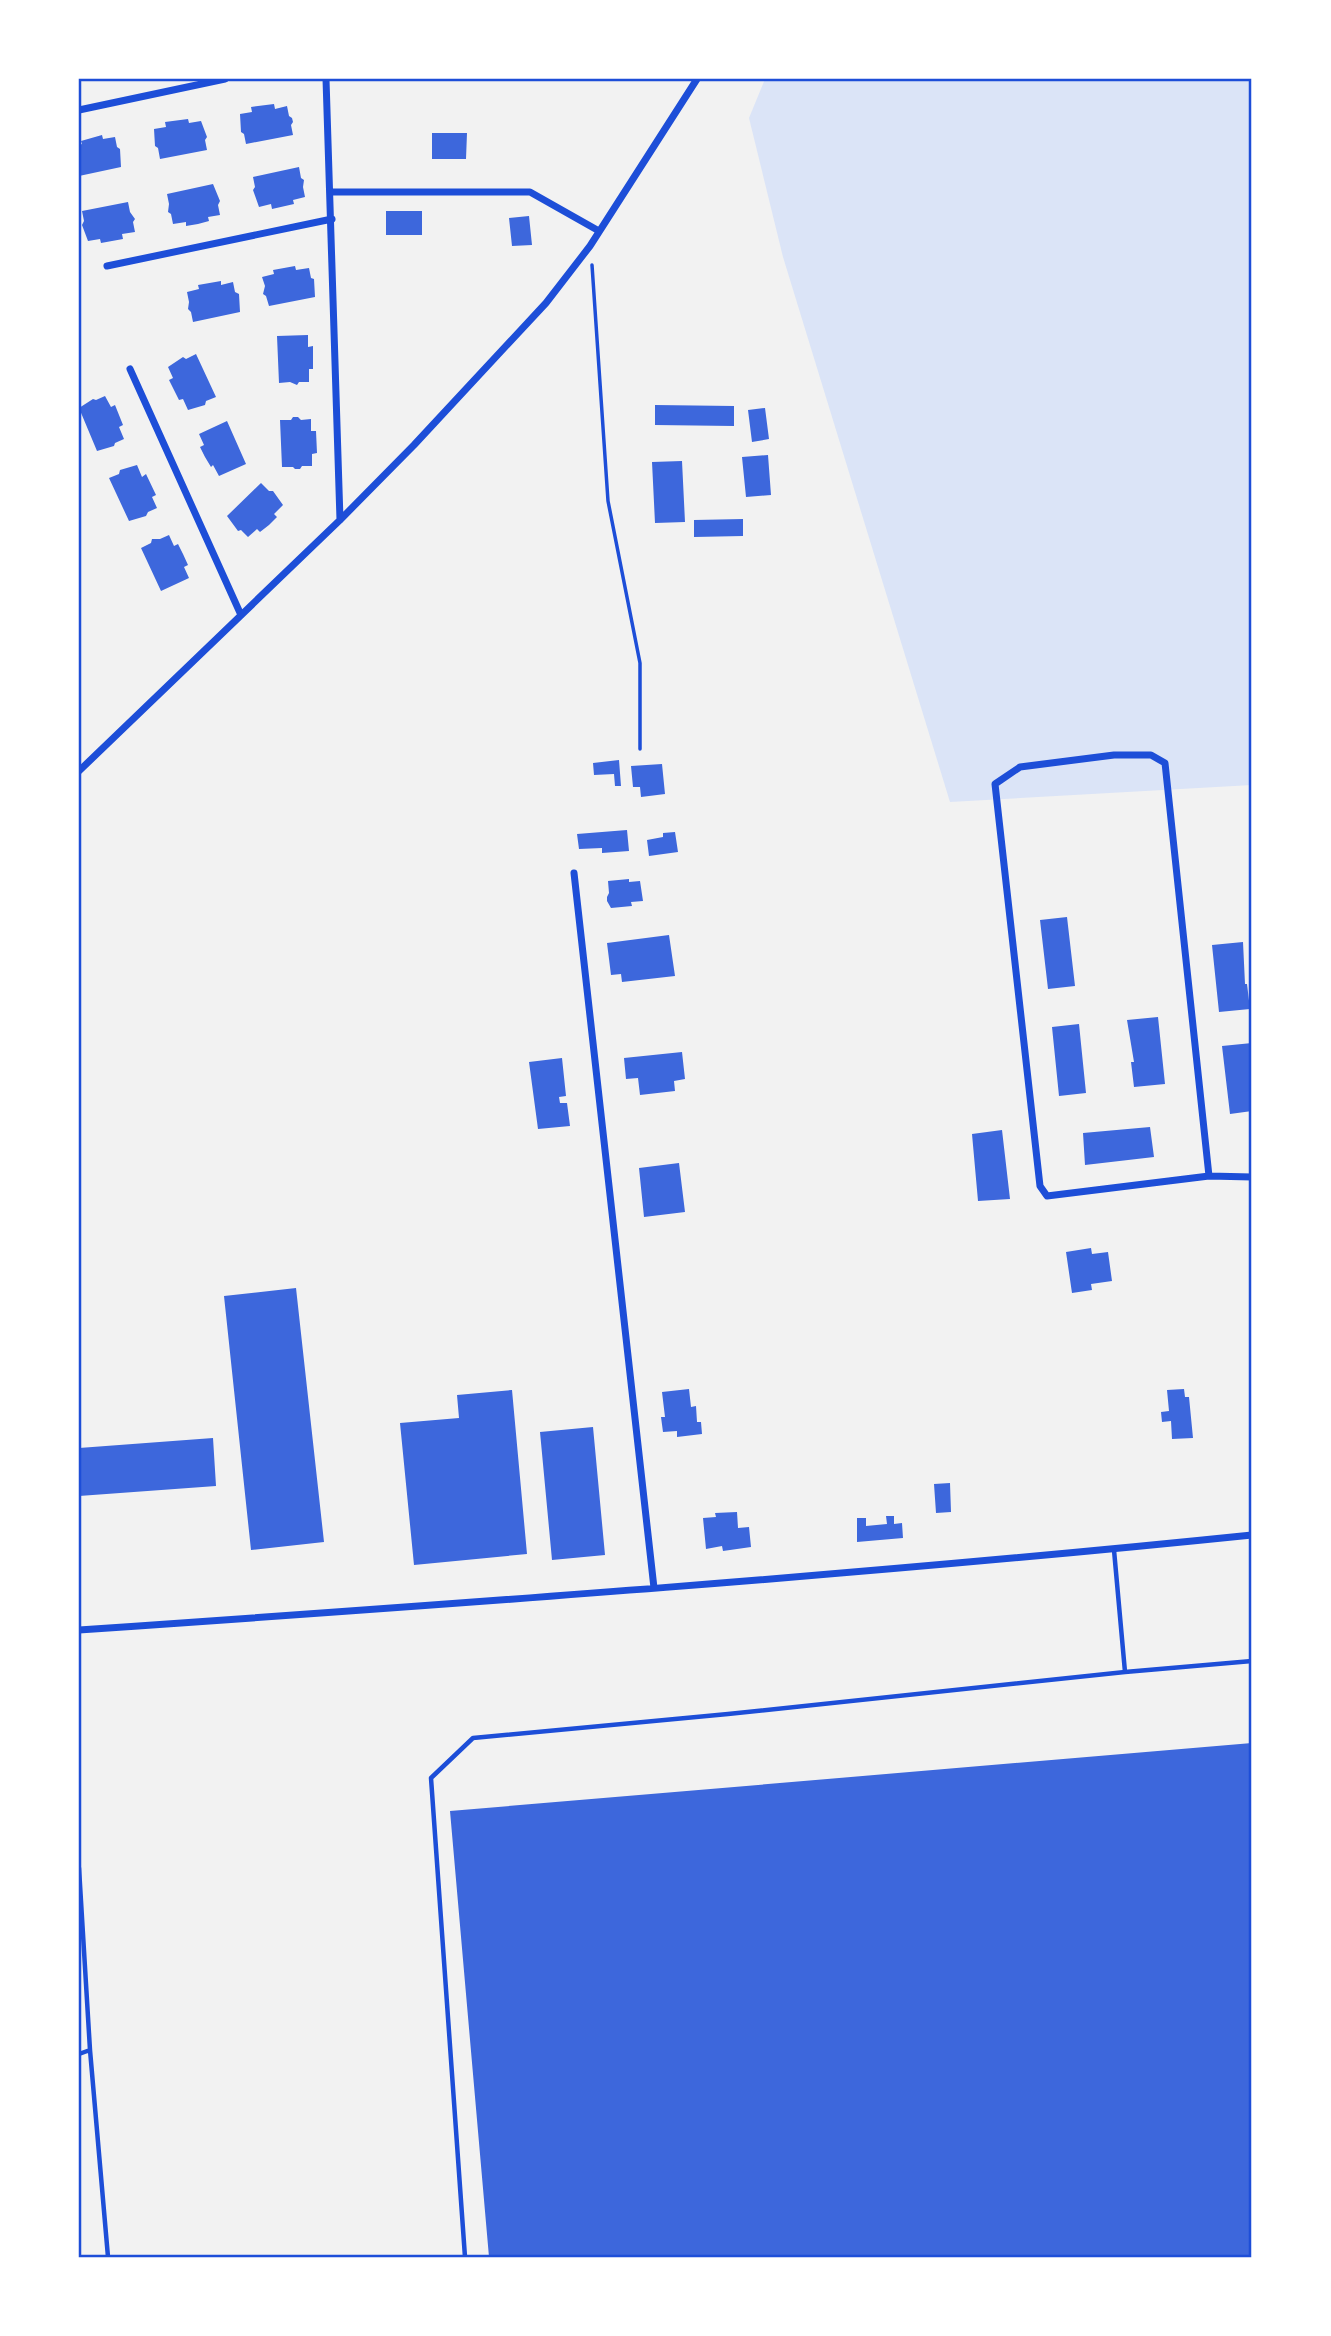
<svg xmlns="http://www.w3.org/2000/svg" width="1331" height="2336" font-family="'Golos Text',sans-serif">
  <rect width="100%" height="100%" fill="#f2f2f2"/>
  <!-- green -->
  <path fill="#dbe4f7" d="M765,79H1252V785L950,802L783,257L749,118Z"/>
  <!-- building -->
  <path fill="#3d67dc" d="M274,104L275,109L287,106L289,116L292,118L293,122L291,125L293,135L246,144L244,134L241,132L240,114L252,112L251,107Z
    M188,119L189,123L201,121L207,137L205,140L207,150L160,159L158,148L155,146L154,129L166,127L165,122Z
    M432,133H467L466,159H432Z
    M102,135L103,139L115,137L117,147L120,149L121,167L79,176V145L82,144L81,141Z
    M299,167L301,178L304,180L303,187L305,197L293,200L294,204L272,209L271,204L259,207L253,190L255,187L253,177Z
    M213,184L220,201L218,205L220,215L208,217L209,221L198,224L186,226V222L173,224L171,214L168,212L169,204L167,194Z
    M128,202L130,212L135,219L133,222L135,232L122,234L123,239L101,243L100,239L88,241L82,225L84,221L82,211Z
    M386,211H422V235H386Z
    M529,216L532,245L512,246L509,218Z
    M295,266L296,270L309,268L311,278L314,279L315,297L269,306L266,296L263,294L265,286L262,277L274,274L273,270Z
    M221,281V285L233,282L235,292L239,294L240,312L193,322L191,312L188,309L189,302L187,292L199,289L198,285Z
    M308,335V347L313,346V369H309V382H299L297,385L290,382L279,383L277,336Z
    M196,354L216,397L206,401L205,405L188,410L183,399L179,400L169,380L173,378L168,367L183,357L186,359Z
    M105,396L111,407L115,405L123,425L119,427L124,439L115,443L114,446L97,451L79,408L93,399L96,400Z
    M655,405L734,406V426L655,425Z
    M765,408L769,439L752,442L748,410Z
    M293,417H298L301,420L311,419V431H316L317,453L312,454V466H302L300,469H295L293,467H282L280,420H291Z
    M227,421L246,464L219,476L213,465L211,467L205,457L200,447L204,445L199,434Z
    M768,455L771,495L746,497L742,457Z
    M682,461L685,522L655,523L652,462Z
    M137,465L142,477L146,474L156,495L152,497L157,508L148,512L146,516L129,521L109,478L119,474L120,470Z
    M261,483L269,491H273L283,505L274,514L277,517L269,525L260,532L257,529L248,537L241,530L238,531L227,516Z
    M743,519V536L694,537V520Z
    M169,535L174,546L178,544L183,554L188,565L184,567L189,578L161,591L141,548L151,543L152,539H160Z
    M619,760L621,786H615L614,774L594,775L593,763Z
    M662,764L665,794L641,797L640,787H633L631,766Z
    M627,830L629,851L602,853V848L579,849L577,834Z
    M675,832L678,852L649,856L647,840L663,837V833Z
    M629,879V882L640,881L643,901L631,902L632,906L611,908L607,901V897L609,893L608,881Z
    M1067,917L1075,986L1048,989L1040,920Z
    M669,935L675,976L622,982L621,974L611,975L607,943Z
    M1243,942L1245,984H1247L1250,1009L1219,1012L1212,945Z
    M1158,1017L1165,1084L1134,1087L1131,1062H1134L1127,1020Z
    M1079,1024L1086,1093L1059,1096L1052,1027Z
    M1252,1043V1111L1230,1114L1222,1046Z
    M682,1052L685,1079L674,1081L675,1091L640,1095L638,1078L626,1079L624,1058Z
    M562,1058L566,1096L559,1097L560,1103H567L570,1126L538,1129L529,1062Z
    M1150,1127L1154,1157L1085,1165L1083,1133Z
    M1002,1130L1010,1199L978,1201L972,1134Z
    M679,1163L685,1212L644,1217L639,1168Z
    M1091,1248L1092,1254L1108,1252L1112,1281L1091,1284L1092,1290L1072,1293L1066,1252Z
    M296,1288L324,1542L251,1550L224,1296Z
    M689,1389L691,1407L696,1406L697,1422H701L702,1434L677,1437V1431L663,1432L661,1417H665L662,1392Z
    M1184,1389L1185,1397H1189L1193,1438L1172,1439L1171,1421L1162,1422L1161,1412L1169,1411L1167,1390Z
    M512,1390L527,1554L414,1565L400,1423L459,1418L457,1395Z
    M593,1427L605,1555L552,1560L540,1432Z
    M213,1438L216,1486L79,1496V1448Z
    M950,1483L951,1512L936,1513L934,1484Z
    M737,1512L738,1528L749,1527L751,1547L723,1551L722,1546L706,1549L703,1518L716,1517L715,1513Z
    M886,1516H894V1524L902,1523L903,1538L857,1542V1518H866V1526L887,1524Z
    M1252,1743V2257H489L450,1811Z"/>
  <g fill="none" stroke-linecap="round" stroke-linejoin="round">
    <!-- path -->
    <path stroke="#1d4ed8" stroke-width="3.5" d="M592,265L608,501L640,663V749"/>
    <!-- service -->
    <path stroke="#1d4ed8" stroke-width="4.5" d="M1114,1550L1125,1672
      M79,1868L90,2050L79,2054
      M90,2050L108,2257
      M465,2257L431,1778L473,1738L728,1714L1125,1672L1252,1661"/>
    <!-- minor -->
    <path stroke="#1d4ed8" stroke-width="7" d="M326,79L340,520
      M79,110L225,79
      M330,192H530L599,231
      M107,266L332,219
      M130,369L241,615
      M79,771L340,520L414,445L546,303L590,246L697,79
      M574,873L654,1588
      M1209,1176L1047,1196L1040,1186L995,784L1020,767L1114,755H1151L1165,763L1209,1176L1252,1177
      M79,1630C470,1603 862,1575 1252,1535"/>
  </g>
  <!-- border -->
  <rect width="1331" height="2336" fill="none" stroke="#ffffff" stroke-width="161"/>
  <rect x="80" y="80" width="1170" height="2176" fill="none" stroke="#1d4ed8" stroke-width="2.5"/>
</svg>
